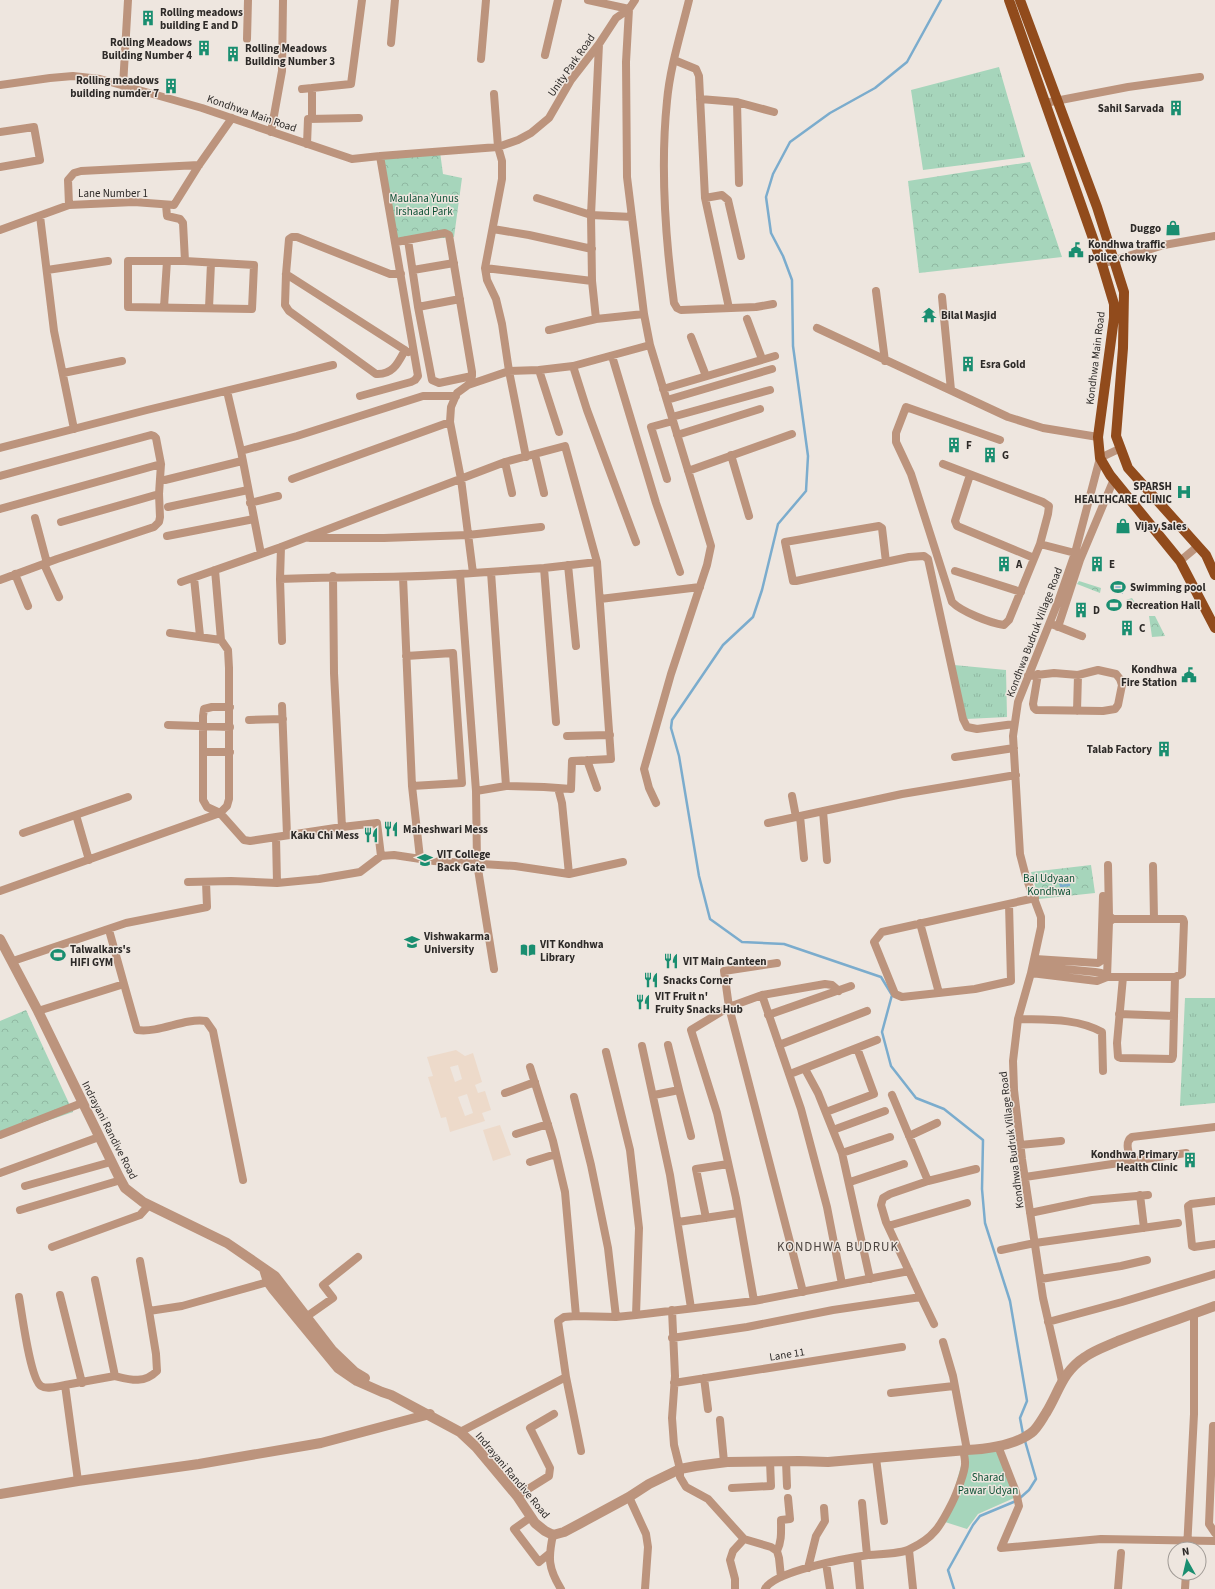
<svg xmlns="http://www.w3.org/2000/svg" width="1215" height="1589" font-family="'Source Sans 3',sans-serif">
  <defs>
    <pattern id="grass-tufts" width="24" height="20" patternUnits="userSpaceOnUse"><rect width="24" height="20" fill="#a6d5bb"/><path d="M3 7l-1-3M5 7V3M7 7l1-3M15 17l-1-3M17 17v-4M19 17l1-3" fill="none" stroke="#8fb7a1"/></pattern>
    <pattern id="forest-crowns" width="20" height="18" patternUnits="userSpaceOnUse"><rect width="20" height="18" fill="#a6d5bb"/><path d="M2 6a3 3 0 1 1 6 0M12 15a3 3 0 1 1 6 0" fill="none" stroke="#8fb7a1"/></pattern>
    <pattern id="water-ripples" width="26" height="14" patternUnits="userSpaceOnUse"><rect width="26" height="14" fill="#7baccd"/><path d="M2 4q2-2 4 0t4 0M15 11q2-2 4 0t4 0" fill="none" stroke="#658ca6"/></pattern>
  </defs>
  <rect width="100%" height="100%" fill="#eee6df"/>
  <!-- education -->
  <path fill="#eddaca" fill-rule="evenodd" d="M456,1050L465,1056L473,1053L482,1082L475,1085L478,1093L485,1091L491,1110L482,1113L485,1121L450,1132L446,1117L441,1118L428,1077L433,1076L427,1057ZM458,1065L462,1079L455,1082L450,1067ZM467,1094L473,1113L465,1116L458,1097Z
    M500,1125L511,1155L493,1161L483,1130Z"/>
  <!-- grass -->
  <path fill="url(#grass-tufts)" d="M999,67L1025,157L923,170L911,90Z
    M954,665L1006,670L1007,717L966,719Z
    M1185,998H1215V1103L1180,1106Z"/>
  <!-- forest -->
  <path fill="url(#forest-crowns)" d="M440,152L443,174L462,178L454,237L396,242L380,156Z
    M1030,162L1062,257L919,273L908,181Z
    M1079,581L1101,588L1100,593L1077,584Z
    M1132,598L1139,609L1127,610L1126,600Z
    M1149,616H1155L1165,636L1152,637Z
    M1091,865L1095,893L1039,899L1031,872Z
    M26,1010L73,1112L0,1137V1021Z"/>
  <!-- garden -->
  <path fill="#a6d5bb" d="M1002,1447L1014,1498L978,1514L967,1529L945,1522L965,1452Z"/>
  <!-- water -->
  <path fill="url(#water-ripples)" d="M1121,580L1123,594H1114L1113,581Z"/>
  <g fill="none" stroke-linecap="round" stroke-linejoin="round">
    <!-- stream -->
    <path stroke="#7baccd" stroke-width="2.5" d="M941,0L907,62L875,88L830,113L790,142L773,174L766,197L771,233L783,256L792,280L793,346L808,456L806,491L778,524L762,590L753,617L723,645L672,720L671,728L679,756L699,876L710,919L742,942L784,944L881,977L892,995L882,1032L891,1066L916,1098L944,1109L983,1140L982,1189L985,1223L1010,1301L1027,1401L1020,1418L1023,1434
      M1068,881L1069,885L1061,886L1060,882Z
      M1020,1498L1029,1490L1036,1479L1025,1441
      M954,1589L948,1570L973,1525L980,1516L1016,1501"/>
    <!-- minor -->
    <path stroke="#bc947d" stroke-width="8" d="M588,0L629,9L626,62L627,177L644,314L650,345L711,546L707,565L671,674L644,769L649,788L656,803
      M689,0C681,33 670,67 667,101C660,169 665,236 674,303L677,308L681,310L756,307L773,304
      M247,39L248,0
      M391,43L395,0
      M545,55L558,0
      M481,59L486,0
      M674,60L696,69L699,76L705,198L729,308
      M0,85L50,78L73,76L100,79L202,108L352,159L380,156L498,147L518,140L531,133L549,118L571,80L599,44L616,18L629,9L635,0
      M123,86L128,0
      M302,89L312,88
      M494,94L498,147L502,161V179L485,268L487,280L496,299L502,324L509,371L526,457
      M700,99L737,102L774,112
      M737,102L739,183
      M1045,103L1128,87L1200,77
      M312,119V88L351,84L362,0
      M0,132L34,127L40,160L0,167
      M271,132L282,71L283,0
      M307,144L308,119L359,118
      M537,198L591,215L632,217
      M705,198L722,195L728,200L741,256
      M69,205L68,180L74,173L81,171L199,165
      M166,205L167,216L180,219L183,223L185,261L254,265L252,309L128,307V261H167
      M40,216L54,331L74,429
      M493,229L529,235L592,249
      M0,230L69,205L134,202L174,205L199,165L232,118
      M408,240L418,307
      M396,242L445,233L449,235C457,281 464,326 472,372V376L439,383L432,380L418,307L460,299
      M1102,264L1164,245L1215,236
      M485,268L592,281L591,215L599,44
      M47,270L108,261
      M413,270L454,263
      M286,274L408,352
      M401,274H390L297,237H292L289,239L286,274L285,305L289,311L376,374C393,375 398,363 405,350
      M592,281L596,319L644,314
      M876,291L885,361
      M942,297L951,390
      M164,307L167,261H185
      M209,308L211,263
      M747,319L762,359
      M817,328L1008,417L1043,428L1098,437
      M549,330L596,319
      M691,337L706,376
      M612,356L656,503L680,572
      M573,366L587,410L636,542
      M539,370L573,366L650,345
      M63,373L122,361
      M663,389L775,356
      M227,391L241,451L261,554
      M360,396L411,382L415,380L418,376L380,156
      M667,400L772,369
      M672,417L770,390
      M559,432L539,370L509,371L468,385L457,393L451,407L450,422L461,479L473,573L544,568L597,562
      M677,435L760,409
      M1000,440L906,407L896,433V442L911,474L952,602C962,612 990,623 1004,625L1009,620L1040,544
      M0,448L147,410L333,365
      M241,451L297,436L423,396H456
      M535,455L544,493
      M731,455L749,516
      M505,462L512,493
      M943,464L1043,502L1049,506L1048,514L1040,544L1075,553
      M688,471L792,434
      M970,475L955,521L957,526L1034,558
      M0,476L151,435L154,436L156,438L161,464L159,494L160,517L159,522L154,527L57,559L0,580
      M292,479L450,422
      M667,479L651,427L673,421
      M165,480L242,461
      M250,503L278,496
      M168,507L248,490
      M0,509L161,464
      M35,518L47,563
      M61,522L159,494
      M167,536L254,519
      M310,538H384L468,535L541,527
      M281,547L280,579C344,576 409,579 473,573
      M1180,561L1198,546
      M886,562L882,528L879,526L785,542L793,581H796L909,557L924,556L928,559L963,719L967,727L977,729L1014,724
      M44,564L59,597
      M568,565L576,646
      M544,568L556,722
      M215,570L221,640L228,650L229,668V799L227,806L220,813L244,840L250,841L342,827L334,673L333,576
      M955,571L1021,592
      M491,572L506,786L544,787L558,788L562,803L569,874
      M15,574L28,606
      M460,574L476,791L477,863L494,969
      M403,577L412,786L420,858
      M194,578L200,636
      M280,579L282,641
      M181,582L281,547L505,462L565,446L597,562L611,759L572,761L571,789L558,788
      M600,599L700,587
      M1054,625L1082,636
      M1058,627L1080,560L1114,479
      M170,633L221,640
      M406,656L453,653L462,783L412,786
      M1028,676L1054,673L1078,675L1098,670L1116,674L1120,679L1122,685L1118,705L1115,709L1103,711L1036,710L1034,708L1033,704L1038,674
      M282,706L287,835
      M1077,711L1078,675
      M249,720L283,719
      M168,725L230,727
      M567,736L610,735
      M203,752H230
      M955,757L1014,748
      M587,760L597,788
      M476,791L506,786
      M792,796L796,817
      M823,811L827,860
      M220,813L207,807L203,800V716L204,709L212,707H230
      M76,815L89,860
      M800,816L804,858
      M768,823L902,794L1016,775
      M342,827L377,823L381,856
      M23,833L128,797
      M276,837L277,883L319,879L360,872L381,856L394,855L434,861L515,866L569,874L623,862
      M1108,865L1109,916
      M1153,866L1154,919
      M188,882L231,881L277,883
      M0,891L220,813
      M1009,904L1011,981L975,989L902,997L895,994L874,942L882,932L1035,898
      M1113,919L1109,916L1106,919L1109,922L1113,919H1183L1184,922L1182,974L1175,977H1123L1117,1043L1118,1057L1121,1058L1172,1059L1173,1056L1174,1016
      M920,923L939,993
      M109,930L124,984
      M1035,959L1098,963L1101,961L1103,896
      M13,961L126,923L207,907L206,882
      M777,963L724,971L729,1007L762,995L801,1109L827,1207L842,1284
      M1033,966L1095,972L1101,973L1107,977
      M1031,973L1097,981L1107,977H1123
      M1107,977L1109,922
      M762,995L825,984L832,985L839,991
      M38,1011L124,984L137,1030C161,1033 183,1018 206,1021L213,1031L243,1180
      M1119,1014L1174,1016L1175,977
      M768,1015L851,986
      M1018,1019C1047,1020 1076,1018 1102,1032L1103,1071
      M668,1045L679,1090
      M779,1045L867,1011
      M642,1046L670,1175L691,1308
      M530,1067L553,1141L565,1192L576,1316L616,1317L636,1315L639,1228L630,1150L606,1052
      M805,1069L818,1093L842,1153L870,1279
      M790,1074L877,1040
      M505,1093L535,1082
      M654,1095L679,1090L691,1136
      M892,1095L928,1181
      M574,1097L591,1165L608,1248L616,1317
      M826,1112L874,1094L857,1048
      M833,1130L885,1111
      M516,1134L548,1124
      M0,1135L82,1103
      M909,1136L937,1123
      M1020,1145L1061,1141
      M842,1153L890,1137
      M1131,1161C1129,1153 1124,1142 1132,1137L1215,1127
      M530,1162L556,1154
      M0,1173L99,1137
      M1025,1177L1186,1153
      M850,1182L904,1164
      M25,1186L111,1162
      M1140,1195L1144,1228
      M1215,1201L1191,1204L1188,1206L1192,1246L1194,1247L1215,1244
      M20,1210L121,1180
      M1030,1213L1092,1200L1148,1195
      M706,1218L696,1169L728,1164
      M678,1222L738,1213
      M888,1226L967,1203
      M52,1247L140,1215L149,1205
      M1001,1250L1035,1243L1178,1223
      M140,1261L149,1311
      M1041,1279L1121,1266L1147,1260
      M60,1295L82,1383
      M19,1297C22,1313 30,1379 41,1386C47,1390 58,1386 65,1385
      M921,1297L934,1324
      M754,1301L736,1198L717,1113L691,1030L729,1007L803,1292
      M672,1310L675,1376L672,1418L674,1445L680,1469V1477L686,1487L708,1499L744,1539L733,1551L730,1560L735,1579V1589
      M636,1315L754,1301L909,1271
      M306,1317L333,1298L323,1285L358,1257
      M1048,1322L1122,1302L1215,1274
      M672,1338L747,1327L833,1310L921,1297L886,1222L881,1205L883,1198L890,1194L928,1181L976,1169
      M943,1342L953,1376L967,1450
      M115,1376C131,1380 144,1384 157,1371L156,1354L149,1311L182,1306L268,1282L271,1279
      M566,1377L581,1451
      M704,1378L708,1409
      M1062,1381L1043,1298L1022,1159L1014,1090L1013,1061L1018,1019L1031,973L1041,927V917L1026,877L1020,854L1013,736L1018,702L1058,602L1075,553L1100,458L1121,448
      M674,1383L902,1347
      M891,1393L954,1386
      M720,1420L724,1462
      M1215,1426H1213L1209,1524L1215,1533
      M460,1432L566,1377L558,1321L564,1317L576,1316
      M998,1446L1016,1492L1019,1506L1001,1548L1101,1539L1215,1541
      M876,1458L884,1521
      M786,1461L787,1486
      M78,1481L65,1385L115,1376L95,1280
      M732,1488L771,1486L770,1461
      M517,1496L549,1476L550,1468L530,1428L554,1414
      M629,1497L646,1534L648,1547L645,1589
      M862,1503L867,1555
      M531,1517L514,1529L539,1562L550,1553
      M553,1535C548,1558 548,1568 561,1589
      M744,1539L771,1547L777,1551L779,1558L781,1577
      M1187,1549L1194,1414V1314
      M909,1550L913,1589
      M777,1551C782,1541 781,1531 781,1520L790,1519L788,1498
      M857,1557L860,1589
      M826,1563L830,1589
      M808,1568L816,1536L825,1521L824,1508
      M765,1589C774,1571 848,1558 868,1555C878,1554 902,1554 910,1549C934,1538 941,1525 952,1503C956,1495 966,1470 965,1462C965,1458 964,1454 963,1450
      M1118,1589L1121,1553
      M1185,1589L1186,1573"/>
    <!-- tertiary -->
    <path stroke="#bc947d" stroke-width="10" d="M0,939L38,1011L119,1177L125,1188L143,1202L227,1243L275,1276L332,1350L355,1372L365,1378
      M264,1269L268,1282L273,1289L338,1368L357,1381L382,1392L391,1395L460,1432L476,1447L517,1496L535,1523L545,1531L553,1535L564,1532L581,1523L629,1497L649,1484L680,1469L696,1466L727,1462L799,1461L828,1462L967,1450C987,1449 1015,1445 1031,1433C1037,1429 1042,1419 1046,1413C1059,1392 1062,1372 1085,1357C1095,1350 1107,1346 1118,1341C1150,1328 1183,1318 1215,1306
      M0,1494L78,1481L199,1464L321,1443L430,1414"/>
    <!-- primary -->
    <path stroke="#914b1c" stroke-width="10" d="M1009,0L1102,264L1114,304V318L1098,437L1100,458L1110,475L1180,561L1215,628
      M1020,0L1097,207L1124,292L1123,348L1116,436L1128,468L1206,555L1215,575"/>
  </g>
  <!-- icons -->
  <defs>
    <g id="building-bare" transform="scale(1.2)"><path d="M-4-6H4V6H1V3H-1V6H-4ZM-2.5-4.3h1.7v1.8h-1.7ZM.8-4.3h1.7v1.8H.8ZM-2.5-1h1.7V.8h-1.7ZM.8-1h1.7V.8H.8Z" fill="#198e70" stroke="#eee6df" stroke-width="2.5" paint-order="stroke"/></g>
    <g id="shop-bare" transform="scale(1.2)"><path d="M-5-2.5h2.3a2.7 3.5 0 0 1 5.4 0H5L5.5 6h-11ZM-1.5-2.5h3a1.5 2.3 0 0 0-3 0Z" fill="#198e70" stroke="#eee6df" stroke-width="2.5" paint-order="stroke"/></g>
    <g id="civic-bare" transform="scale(1.2)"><path d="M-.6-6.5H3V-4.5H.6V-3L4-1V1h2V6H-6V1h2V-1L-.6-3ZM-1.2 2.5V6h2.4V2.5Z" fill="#198e70" stroke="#eee6df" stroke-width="2.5" paint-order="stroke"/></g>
    <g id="temple-bare" transform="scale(1.2)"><path d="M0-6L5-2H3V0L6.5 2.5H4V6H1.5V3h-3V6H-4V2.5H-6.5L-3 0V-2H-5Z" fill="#198e70" stroke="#eee6df" stroke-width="2.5" paint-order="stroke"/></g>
    <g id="hospital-bare" transform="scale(1.2)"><path d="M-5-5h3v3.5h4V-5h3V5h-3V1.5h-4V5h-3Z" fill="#198e70" stroke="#eee6df" stroke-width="2.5" paint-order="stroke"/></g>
    <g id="stadium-bare" transform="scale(1.2)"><path d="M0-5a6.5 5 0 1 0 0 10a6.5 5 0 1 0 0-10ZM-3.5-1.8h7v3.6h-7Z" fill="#198e70" stroke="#eee6df" stroke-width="2.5" paint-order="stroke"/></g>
    <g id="restaurant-bare" transform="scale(1.2)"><path d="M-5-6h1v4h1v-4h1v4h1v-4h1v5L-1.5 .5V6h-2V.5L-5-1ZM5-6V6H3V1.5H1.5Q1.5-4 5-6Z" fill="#198e70" stroke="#eee6df" stroke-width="2.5" paint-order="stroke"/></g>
    <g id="university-bare" transform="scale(1.2)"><path d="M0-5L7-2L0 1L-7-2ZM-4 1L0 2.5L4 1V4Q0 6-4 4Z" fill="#198e70" stroke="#eee6df" stroke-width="2.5" paint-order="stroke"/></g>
    <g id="library-bare" transform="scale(1.2)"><path d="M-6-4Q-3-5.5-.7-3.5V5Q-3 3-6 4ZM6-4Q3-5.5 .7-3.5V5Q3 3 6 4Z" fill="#198e70" stroke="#eee6df" stroke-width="2.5" paint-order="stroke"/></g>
  </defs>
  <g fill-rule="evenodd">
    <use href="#building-bare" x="148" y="18"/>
    <use href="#building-bare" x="204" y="48"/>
    <use href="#building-bare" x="233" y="54"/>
    <use href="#building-bare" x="171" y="86"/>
    <use href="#building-bare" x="1176" y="108"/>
    <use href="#shop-bare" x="1173" y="228"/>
    <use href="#civic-bare" x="1076" y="250"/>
    <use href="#temple-bare" x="929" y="315"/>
    <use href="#building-bare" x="968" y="364"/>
    <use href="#building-bare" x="954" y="445"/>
    <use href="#building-bare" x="990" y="455"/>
    <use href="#hospital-bare" x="1184" y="492"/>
    <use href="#shop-bare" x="1123" y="526"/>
    <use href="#building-bare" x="1004" y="564"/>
    <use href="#building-bare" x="1097" y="564"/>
    <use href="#stadium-bare" x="1118" y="587"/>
    <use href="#stadium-bare" x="1114" y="605"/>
    <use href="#building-bare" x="1081" y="610"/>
    <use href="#building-bare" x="1127" y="628"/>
    <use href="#civic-bare" x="1189" y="675"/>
    <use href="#building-bare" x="1164" y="749"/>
    <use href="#restaurant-bare" x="391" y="829"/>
    <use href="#restaurant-bare" x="371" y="835"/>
    <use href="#university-bare" x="425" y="860"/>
    <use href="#university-bare" x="412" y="942"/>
    <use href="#library-bare" x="528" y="950"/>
    <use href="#stadium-bare" x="58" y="955"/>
    <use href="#restaurant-bare" x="671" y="961"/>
    <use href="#restaurant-bare" x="651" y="980"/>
    <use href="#restaurant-bare" x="643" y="1002"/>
    <use href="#building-bare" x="1190" y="1160"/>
  </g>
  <g text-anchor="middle" stroke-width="3" stroke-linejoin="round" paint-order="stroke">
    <!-- poi labels -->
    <g font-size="11" font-weight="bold" fill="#2d2a28" stroke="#eee6df" text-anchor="start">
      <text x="160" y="16">Rolling meadows<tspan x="160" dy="13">building E and D</tspan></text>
      <text x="192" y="46" text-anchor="end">Rolling Meadows<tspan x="192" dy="13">Building Number 4</tspan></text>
      <text x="245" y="52">Rolling Meadows<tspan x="245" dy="13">Building Number 3</tspan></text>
      <text x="159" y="84" text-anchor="end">Rolling meadows<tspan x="159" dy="13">building numder 7</tspan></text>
      <text x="1164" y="112" text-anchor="end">Sahil Sarvada</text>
      <text x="1161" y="232" text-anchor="end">Duggo</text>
      <text x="1088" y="248">Kondhwa traffic<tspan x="1088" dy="13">police chowky</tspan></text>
      <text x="941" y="319">Bilal Masjid</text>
      <text x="980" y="368">Esra Gold</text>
      <text x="966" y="449">F</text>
      <text x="1002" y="459">G</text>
      <text x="1172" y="490" text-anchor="end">SPARSH<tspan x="1172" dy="13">HEALTHCARE CLINIC</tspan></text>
      <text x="1135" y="530">Vijay Sales</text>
      <text x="1016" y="568">A</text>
      <text x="1109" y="568">E</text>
      <text x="1130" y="591">Swimming pool</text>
      <text x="1126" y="609">Recreation Hall</text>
      <text x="1093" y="614">D</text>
      <text x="1139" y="632">C</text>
      <text x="1177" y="673" text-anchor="end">Kondhwa<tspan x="1177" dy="13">Fire Station</tspan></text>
      <text x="1152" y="753" text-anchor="end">Talab Factory</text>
      <text x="403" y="833">Maheshwari Mess</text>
      <text x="359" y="839" text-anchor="end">Kaku Chi Mess</text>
      <text x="437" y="858">VIT College<tspan x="437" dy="13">Back Gate</tspan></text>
      <text x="424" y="940">Vishwakarma<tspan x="424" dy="13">University</tspan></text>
      <text x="540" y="948">VIT Kondhwa<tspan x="540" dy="13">Library</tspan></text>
      <text x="70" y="953">Talwalkars's<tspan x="70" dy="13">HIFI GYM</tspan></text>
      <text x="683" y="965">VIT Main Canteen</text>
      <text x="663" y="984">Snacks Corner</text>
      <text x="655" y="1000">VIT Fruit n'<tspan x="655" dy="13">Fruity Snacks Hub</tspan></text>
      <text x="1178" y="1158" text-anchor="end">Kondhwa Primary<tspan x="1178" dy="13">Health Clinic</tspan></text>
    </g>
    <!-- street labels -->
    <g font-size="11" fill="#2d2a28" stroke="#eee6df">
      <text transform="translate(571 65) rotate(-55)" y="4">Unity Park Road</text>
      <text transform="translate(252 113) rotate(19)" y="4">Kondhwa Main Road</text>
      <text x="113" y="197">Lane Number 1</text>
      <text transform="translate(1095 358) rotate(-83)" y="4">Kondhwa Main Road</text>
      <text transform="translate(1034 632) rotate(-69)" y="4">Kondhwa Budruk Village Road</text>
      <text transform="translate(110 1130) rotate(63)" y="4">Indrayani Randive Road</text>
      <text transform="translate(1011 1140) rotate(-97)" y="4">Kondhwa Budruk Village Road</text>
      <text transform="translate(787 1354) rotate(-9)" y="4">Lane 11</text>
      <text transform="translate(513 1475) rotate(50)" y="4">Indrayani Randive Road</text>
    </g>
    <!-- park labels -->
    <g font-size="11" fill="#0c5135" stroke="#eee6df">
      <text x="424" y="202">Maulana Yunus<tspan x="424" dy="13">Irshaad Park</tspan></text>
      <text x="1049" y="882">Bal Udyaan<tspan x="1049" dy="13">Kondhwa</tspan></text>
      <text x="988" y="1481">Sharad<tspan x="988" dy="13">Pawar Udyan</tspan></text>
    </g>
    <!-- quarter labels -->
    <g font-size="13" letter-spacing="1" fill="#4c4540" stroke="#eee6df">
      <text x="838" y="1251">KONDHWA BUDRUK</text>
    </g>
  </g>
  <!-- north arrow -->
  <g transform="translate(1187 1561) rotate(352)"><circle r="19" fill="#eee6df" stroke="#a19b96"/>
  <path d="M0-3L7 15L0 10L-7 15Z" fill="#198e70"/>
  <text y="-6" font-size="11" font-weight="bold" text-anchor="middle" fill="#2d2a28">N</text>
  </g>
</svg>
